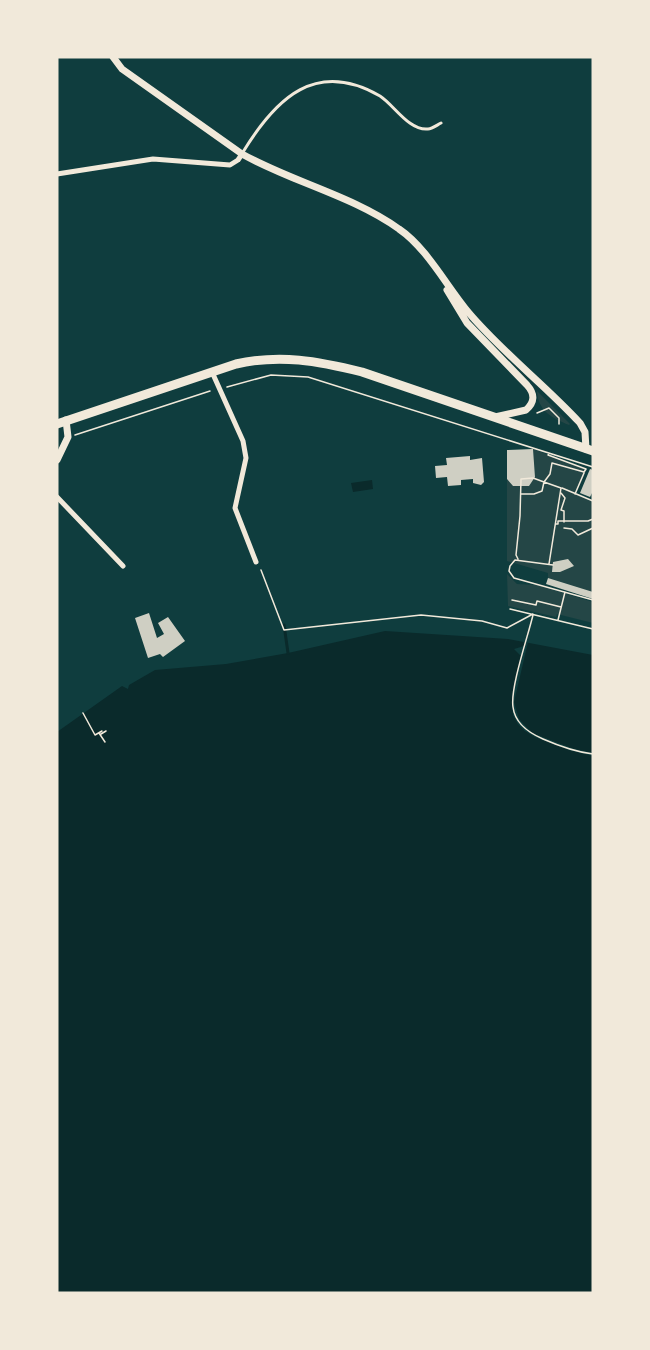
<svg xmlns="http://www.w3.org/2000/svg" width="650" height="1350" font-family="'Public Sans',sans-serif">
  <rect width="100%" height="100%" fill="#0f3d3e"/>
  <!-- green -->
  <path fill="#244646" d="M537,391L570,424L569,425C552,418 538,411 537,391Z
    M533,449L587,469L576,494L593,502V592L548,578V573L507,561V479L513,486H529L535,477Z
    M507,574L517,584L537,585L593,602V623L557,614L556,617L508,606Z"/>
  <!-- water -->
  <path fill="#0a2a2b" d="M372,480L373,489L353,492L351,483Z
    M385,631L508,639L593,655V1293H57V732L122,686L128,689L129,685L155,670L226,664L288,653Z"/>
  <!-- pier -->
  <path fill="#0f3d3e" d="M525,641L528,642L514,702L519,719L532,733L574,749L593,753V756L569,750L535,737L525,731L518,724L513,715L512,697L521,656L514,649L524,646Z"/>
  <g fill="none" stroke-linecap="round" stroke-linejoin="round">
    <!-- stream -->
    <path stroke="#0a2a2b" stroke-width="3" d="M284,625L288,653"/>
  </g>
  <!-- building -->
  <path fill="#cfcfc3" d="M533,449L535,477L529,486H513L507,479V450Z
    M470,456V460L482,458L484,482L481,485L473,483V479L461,480V485L448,486L447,477L436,478L435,466L447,465L446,458Z
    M590,469L593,470V491L590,497L580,493Z
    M568,559L574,566L560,572H552L553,562Z
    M548,578L593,592V599L546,584Z
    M149,613L157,638L164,634L158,623L168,617L185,641L163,657L160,654L148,658L135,618Z"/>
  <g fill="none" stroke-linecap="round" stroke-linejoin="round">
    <!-- path -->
    <path stroke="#f1e9da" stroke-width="1.5" d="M227,387L271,375L308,377L593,467
      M537,413L549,408L559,418V424
      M75,435L210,391
      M549,453L548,455L586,469
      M562,488L593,501
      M561,493L565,498L561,510L564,511V522
      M575,494L584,473
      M556,524H558V521H588L593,519
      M564,528L572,529L578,535L593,528
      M518,559L516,555L520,516L521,479L533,478L544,482L542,491L534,494H521
      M549,564L561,488L544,482L550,474L552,463L584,472L586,469
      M553,565L515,560L510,566L509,571L514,578L593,600
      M261,570L284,630L421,615L482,621L507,628L533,614
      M512,600L536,605L537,601L561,607
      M510,609L593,629
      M533,615C528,636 510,688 513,707C515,724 529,733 543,739C559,746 576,752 593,754
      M558,620L565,592
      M83,713L95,735L102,731
      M99,733L105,742
      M101,734L106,731"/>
    <!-- service -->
    <path stroke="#f1e9da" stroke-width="3" d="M243,152C276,98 316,59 380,96C394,105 409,131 428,129C432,129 437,125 441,123"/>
    <!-- minor -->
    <path stroke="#f1e9da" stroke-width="5" d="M57,174L153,159L230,165L238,160L242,154
      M212,372L243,441L246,458L235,508L256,562
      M57,497L123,566"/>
    <!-- tertiary -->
    <path stroke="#f1e9da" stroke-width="7" d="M113,57L122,69L242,154C292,182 353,196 399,229C427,248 447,287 469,313C503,353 545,385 580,423L585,432L586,449
      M447,290L467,323L527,385C535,394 535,402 526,410L495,417
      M57,460L68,437L66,420"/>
    <!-- primary -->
    <path stroke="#f1e9da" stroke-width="9" d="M57,424L236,364C280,354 318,361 362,372L593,451"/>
  </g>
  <!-- border -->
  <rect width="650" height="1350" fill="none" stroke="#f1e9da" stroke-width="117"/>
</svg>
